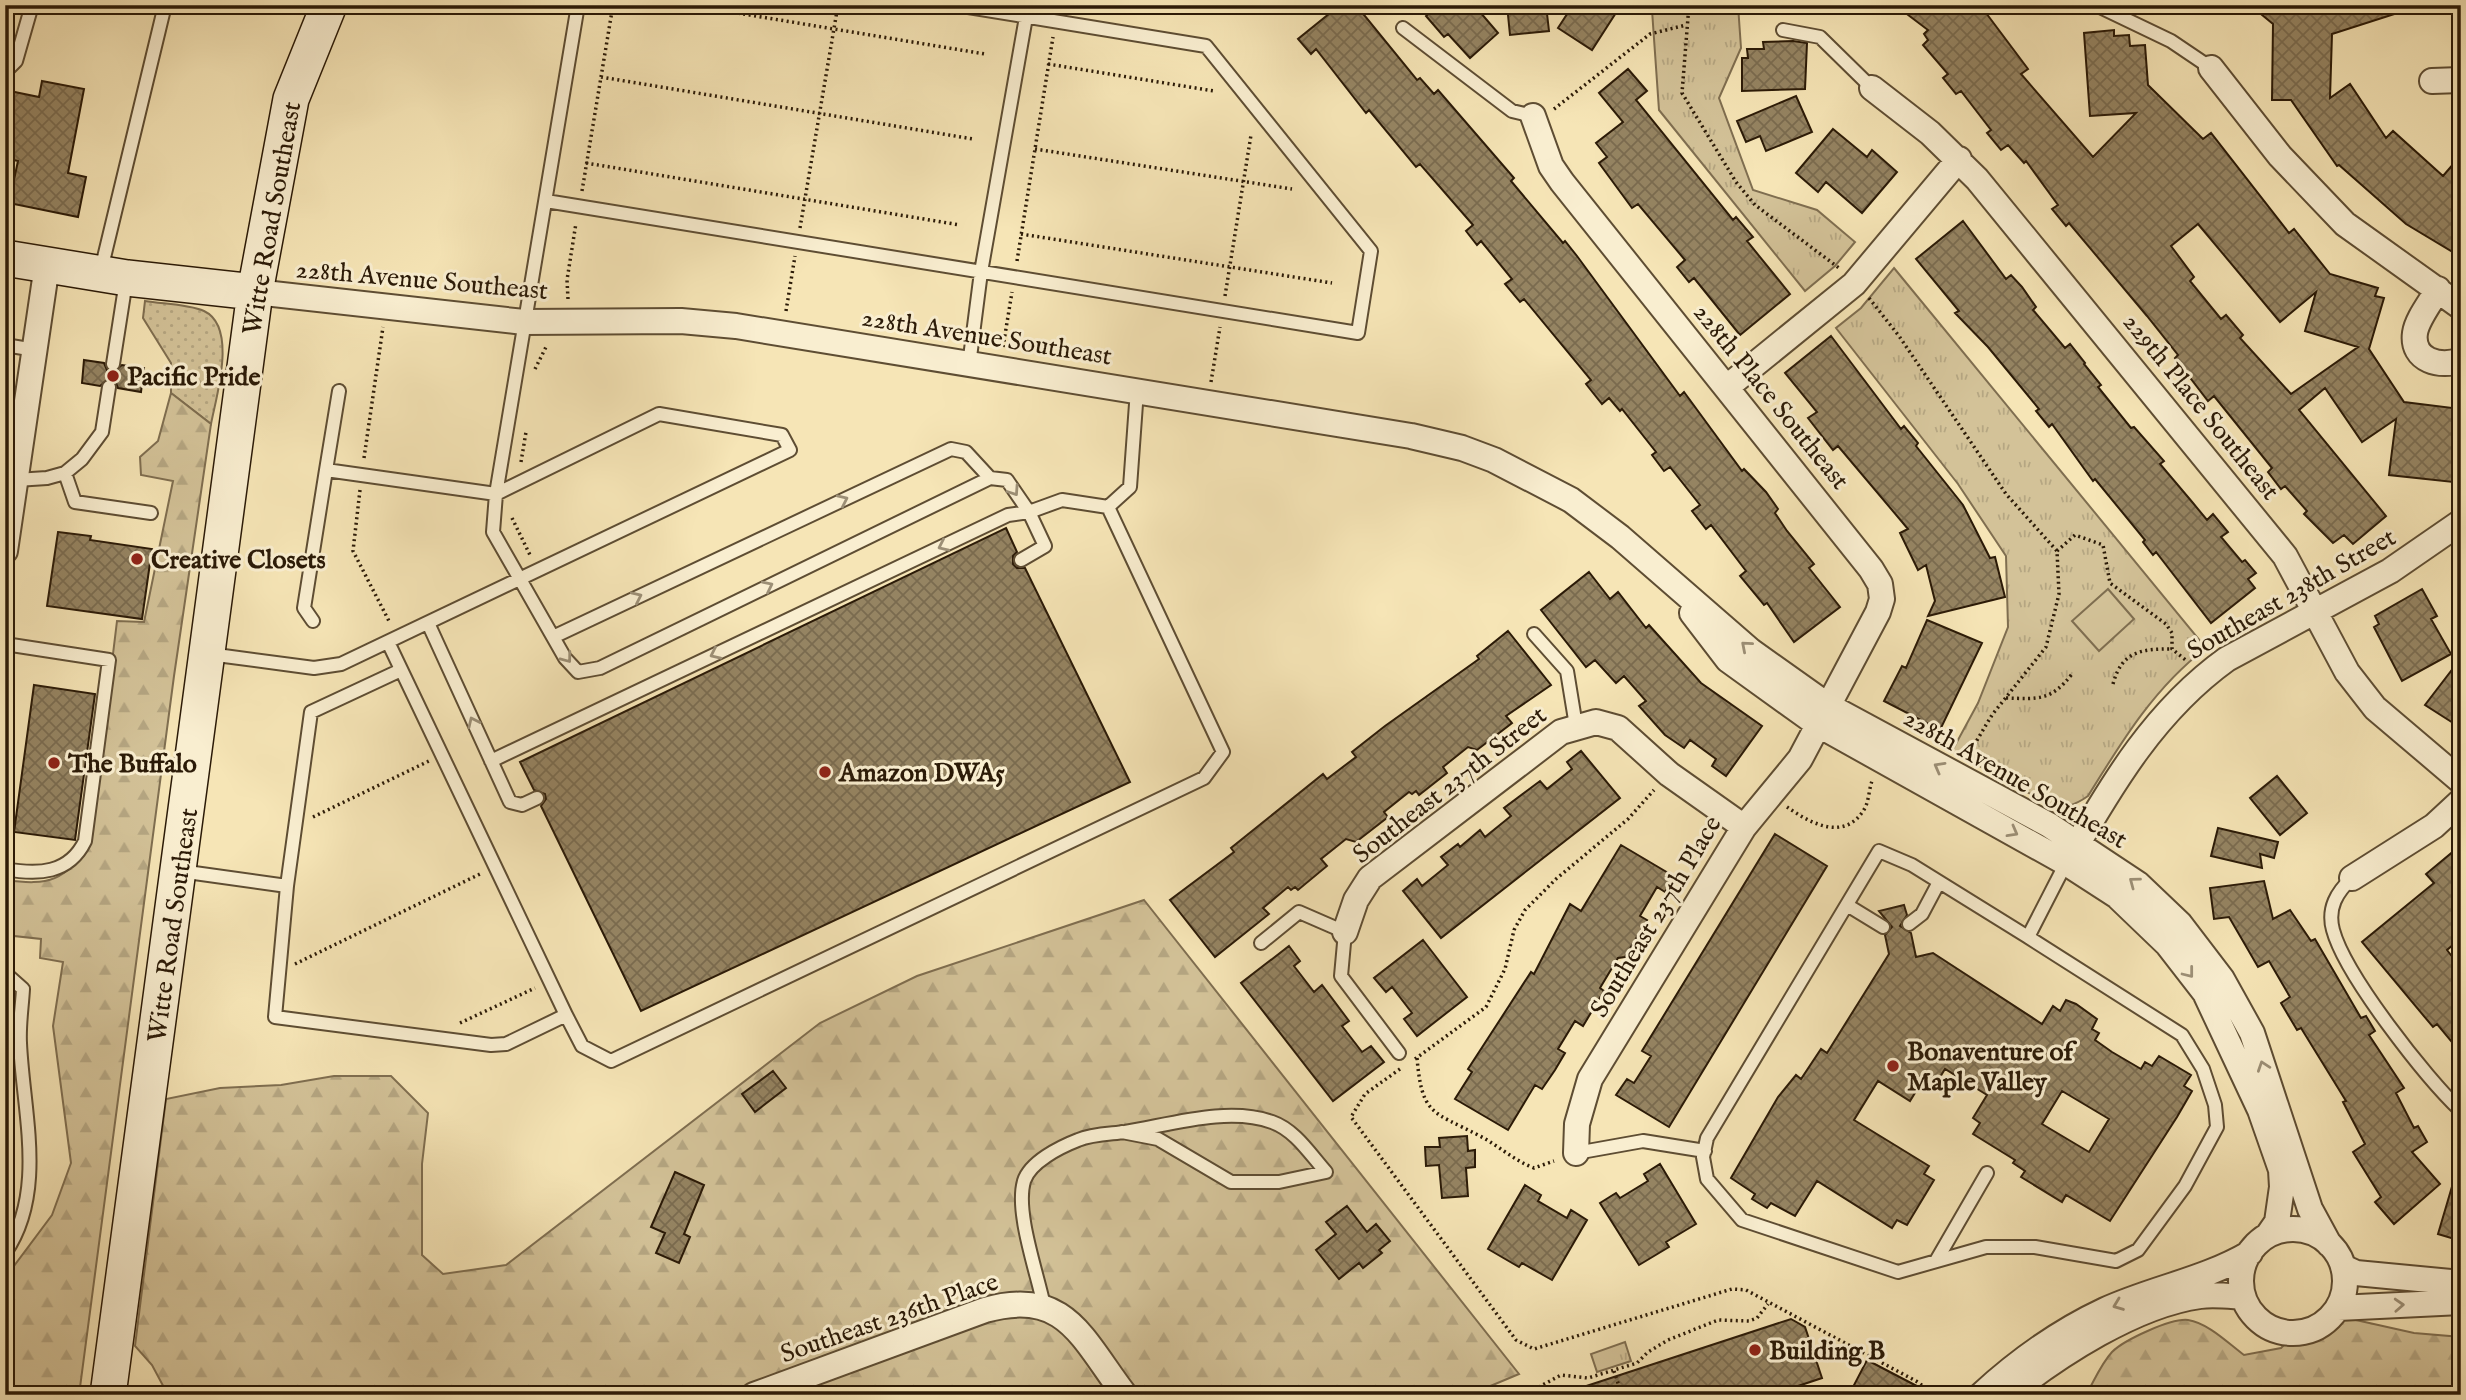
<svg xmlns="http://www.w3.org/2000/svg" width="2466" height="1400" font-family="'IM FELL English',serif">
  <defs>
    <pattern id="grass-dots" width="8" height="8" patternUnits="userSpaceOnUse" patternTransform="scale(1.75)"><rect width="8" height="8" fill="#d3c298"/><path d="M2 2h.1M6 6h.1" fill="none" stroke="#b5a682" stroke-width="1.8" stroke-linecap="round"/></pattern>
    <pattern id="forest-firs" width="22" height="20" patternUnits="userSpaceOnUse" patternTransform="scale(1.75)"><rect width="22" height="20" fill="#d3c298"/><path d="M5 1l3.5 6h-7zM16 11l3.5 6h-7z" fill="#b5a682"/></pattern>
    <pattern id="park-tufts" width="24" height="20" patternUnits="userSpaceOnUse" patternTransform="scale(1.75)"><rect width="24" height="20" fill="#d3c298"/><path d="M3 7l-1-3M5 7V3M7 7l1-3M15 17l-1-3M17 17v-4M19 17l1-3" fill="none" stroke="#b5a682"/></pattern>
    <pattern id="building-cross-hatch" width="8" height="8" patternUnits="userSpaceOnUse" patternTransform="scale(1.75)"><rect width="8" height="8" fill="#958462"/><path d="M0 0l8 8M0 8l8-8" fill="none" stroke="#7a6b4f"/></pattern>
  </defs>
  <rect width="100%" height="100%" fill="#f6e5b6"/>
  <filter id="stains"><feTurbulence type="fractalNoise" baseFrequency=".00286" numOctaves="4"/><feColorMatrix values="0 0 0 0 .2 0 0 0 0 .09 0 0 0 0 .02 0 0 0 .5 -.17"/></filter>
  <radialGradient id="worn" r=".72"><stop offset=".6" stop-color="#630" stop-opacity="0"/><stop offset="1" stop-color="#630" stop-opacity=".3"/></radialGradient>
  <!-- grass -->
  <path fill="url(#grass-dots)" stroke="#7f6e50" stroke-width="2" d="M145,301C163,304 188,304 204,311C238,327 216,397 211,424L171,393V363L143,318Z"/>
  <!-- forest -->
  <path fill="url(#forest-firs)" stroke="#7f6e50" stroke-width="2" d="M171,393L211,424L174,676L79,1395H5V1301L14,1299L8,1274L52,1215L71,1163L53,1026L63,962L40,958L41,939L5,935V880C50,886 64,881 90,844L117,621L144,622L173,481L141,475L140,457L158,441Z
    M1144,900L1519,1374L1469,1395H168L152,1365L135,1346L166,1099L220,1088L281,1085L334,1076H391L428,1113L422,1164V1255L443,1274L506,1265L820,1023L917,976Z
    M2329,1314L2414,1333L2461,1337V1395H2086C2094,1381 2101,1364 2112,1352C2124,1340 2171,1318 2188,1320C2208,1323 2228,1343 2244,1355L2281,1348L2311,1319Z"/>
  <!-- park -->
  <path fill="url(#park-tufts)" stroke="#7f6e50" stroke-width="2" d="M1648,5H1738L1741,48L1719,98L1753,190L1817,210L1855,242L1835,266L1805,291L1659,110L1652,10Z
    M1894,268L2206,648C2154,688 2122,741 2088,796C2074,806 2065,808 2049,804L1952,751L1978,703L2008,627L2006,556L1958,484L1836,328L1861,308Z
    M1625,1342L1631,1361L1597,1372L1591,1354Z"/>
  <!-- pitch -->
  <path fill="#d3c298" stroke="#7f6e50" stroke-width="2" d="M2108,589L2134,619L2099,651L2072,621Z"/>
  <!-- building -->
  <path fill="url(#building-cross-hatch)" stroke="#2b1a07" stroke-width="2" fill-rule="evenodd" d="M1340,5H1356L1417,80L1420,78L1434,94L1438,90L1501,163L1514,178L1511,181L1563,243L1565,241L1577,256L1680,396L1684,392L1742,471L1744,469L1766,492L1778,509L1775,513L1787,531L1814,564L1809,568L1840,607L1794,642L1767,603L1764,605L1740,576L1746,571L1711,525L1706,529L1692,511L1700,505L1670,467L1664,471L1652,455L1656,452L1622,409L1620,411L1609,398L1602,404L1586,384L1591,380L1524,299L1520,302L1505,284L1512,279L1481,241L1477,245L1466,231L1473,225L1420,164L1416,167L1369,110L1366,113L1316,49L1311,54L1298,39Z
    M1438,5H1474L1498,33L1470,58L1448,34L1444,37L1426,16Z
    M1507,5H1546L1549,31L1510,35Z
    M1573,5H1621L1592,50L1558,28Z
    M1895,5H1980L2028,69L2021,74L2093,157L2136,113L2090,116L2084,33L2114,30V36L2129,35L2130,46L2145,45L2148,85L2203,139L2211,133L2289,233L2294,229L2330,274L2378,288L2375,296L2384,298L2369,349L2404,402L2461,409L2453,482L2389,475L2396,419L2362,442L2325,388L2299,410L2386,516L2353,544L2344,535L2333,543L2304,514L2307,511L2285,486L2281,489L2268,472L2272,468L2214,396L2208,401L2175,358L2178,355L2147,316L2069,223L2066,226L2052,209L2058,205L2026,161L2024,163L2008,145L2001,150L1987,133L1991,130L1961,91L1956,94L1943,78L1948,74L1923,45L1928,40L1924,34L1928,30ZM2198,224L2280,322L2316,292L2305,331L2358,347L2291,394L2240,338L2243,335L2226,315L2221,319L2190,281L2194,277L2171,246Z
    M2250,5H2410V9L2332,34L2330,98L2350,84L2386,138L2393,131L2443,176L2461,155V257L2406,224L2339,165L2337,166L2291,100H2272L2273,24Z
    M1793,41L1807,43L1805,89L1742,91V58H1748L1747,49H1764L1763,42Z
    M1628,69L1647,91L1636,100L1733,220L1736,217L1753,237L1747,241L1790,294L1740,335L1694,278L1689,282L1677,267L1685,260L1638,204L1632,208L1599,163L1607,157L1596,143L1623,122L1599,93Z
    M42,81L84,89L68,173L86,177L78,217L9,203L18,161L5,158V90L39,97Z
    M1796,96L1812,132L1766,151L1760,136L1746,142L1737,121Z
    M1833,129L1867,157L1872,150L1897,172L1862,213L1826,182L1818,192L1796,173Z
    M1963,221L2006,279L2011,275L2022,287L2036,307L2033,310L2065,348L2070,344L2085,363L2084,364L2101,385L2098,387L2131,428L2134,427L2164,461L2160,464L2193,503L2207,520L2213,514L2228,532L2221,537L2242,562L2245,560L2256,573L2248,579L2255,588L2211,623L2156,552L2153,555L2143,542L2145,540L2095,479L2093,481L2052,424L2049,427L2036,411L2039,409L1988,347L1955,313L1959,311L1916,259Z
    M1831,336L1901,429L1904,426L1918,443L1916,446L1963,505L1990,558L1995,557L2005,597L1928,616L1935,601L1926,565L1918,570L1900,533L1908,529L1838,446L1833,450L1808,418L1817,412L1785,373Z
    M84,360L104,363L107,370L112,373L122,365L144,368L141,392L118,388L115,381L110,378L100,386L82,383Z
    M1006,528L1017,552L1013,556V564L1017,568H1025L1130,782L641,1011L541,806L546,799L545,794L534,790L520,762Z
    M58,532L91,536L90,540L152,549L142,619L47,606Z
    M1589,572L1610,599L1618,592L1646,628L1649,625L1701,683L1762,726L1726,776L1712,766L1716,759L1690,740L1684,748L1665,735L1639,706L1646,701L1624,676L1616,683L1595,660L1586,667L1541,610Z
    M2422,589L2437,616L2431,619L2451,654L2402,681L2374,627L2379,624L2375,616Z
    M1927,620L1982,643L1940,730L1884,701L1902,666L1906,668Z
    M1508,631L1551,685L1506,716L1512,723L1477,750L1468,747L1443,767L1447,773L1419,795L1416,791L1412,794L1409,792L1384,812L1388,817L1356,842L1346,839L1321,859L1327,866L1298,890L1295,887L1291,890L1288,887L1263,908L1269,914L1215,957L1170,900L1234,852L1231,848L1323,774L1327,779L1356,757L1352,752L1385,726L1479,659L1477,656Z
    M2461,658V728L2425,705Z
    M34,685L95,694L75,840L14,832Z
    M1581,751L1620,798L1441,938L1403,891L1417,879L1422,886L1448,865L1441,857L1458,844L1460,847L1480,830L1485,837L1511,816L1504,808L1540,781L1547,789L1572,769L1567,762Z
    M2277,776L2307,813L2280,835L2250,798Z
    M2218,828L2278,842L2274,858L2260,854L2262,868L2211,856Z
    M1775,834L1827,866L1669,1127L1616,1095L1627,1079L1634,1083L1651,1056L1642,1051Z
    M1621,845L1675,877L1665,892L1657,887L1640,916L1647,920L1625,957L1618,958L1600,988L1604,991L1583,1026L1575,1021L1558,1049L1565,1053L1555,1070L1542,1089L1535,1085L1508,1130L1455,1099L1472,1072L1468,1069L1531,972L1534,974L1570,904L1581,911Z
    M2461,845V938L2447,950L2461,968V1053L2437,1024L2433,1027L2362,942L2434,883L2426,874Z
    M2264,881L2273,919L2290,910L2311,941L2315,939L2361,1018L2366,1016L2375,1031L2369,1035L2404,1088L2396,1093L2414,1128L2418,1126L2427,1142L2412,1152L2440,1184L2394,1224L2375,1202L2381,1197L2353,1152L2365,1144L2343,1102L2346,1101L2301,1028L2297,1030L2281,1003L2290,997L2269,961L2258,967L2229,917L2214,919L2210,888Z
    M1904,905L1907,915L1900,926L1911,933L1916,957L1933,953L2042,1024L2053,1006L2060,1011L2066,1000L2076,1004L2097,1019L2092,1029L2099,1033L2095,1040L2112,1052L2141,1069L2145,1062L2152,1066L2159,1056L2191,1075L2184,1086L2192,1091L2177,1117L2110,1221L2066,1195L2062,1202L2021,1177L2025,1171L2013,1163L2015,1160L1973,1134L1980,1123L1973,1118L1987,1095L1945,1069L1937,1082L1926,1075L1910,1101L1878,1081L1854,1120L1929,1166L1924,1174L1934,1180L1907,1225L1897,1220L1892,1228L1817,1181L1795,1216L1771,1203L1767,1208L1752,1199L1755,1194L1731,1178L1778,1097L1796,1075L1801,1079L1821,1049L1827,1053L1889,954L1885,935L1892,927L1879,911ZM2062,1091L2109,1119L2089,1152L2042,1124Z
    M1423,940L1467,997L1417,1036L1404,1019L1412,1013L1392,987L1386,992L1374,978Z
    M1289,946L1300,961L1294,966L1314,992L1322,985L1349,1021L1342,1026L1362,1052L1371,1046L1384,1062L1333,1101L1241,983Z
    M773,1071L786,1088L755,1112L742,1094Z
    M1467,1136L1468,1151L1475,1150V1167L1466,1168L1468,1196L1442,1198L1439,1165L1426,1166L1425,1147H1440L1439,1138Z
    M1660,1164L1696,1224L1666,1242L1669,1247L1639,1265L1600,1203L1616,1193L1620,1198L1648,1181L1644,1174Z
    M675,1172L704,1185L684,1234L690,1237L679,1263L656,1253L665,1233L651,1227Z
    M2456,1173H2461V1241L2438,1234Z
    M1525,1185L1541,1195L1538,1201L1567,1218L1571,1210L1587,1220L1552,1280L1522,1263L1519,1267L1488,1249Z
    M1347,1206L1367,1232L1376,1224L1390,1241L1379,1250L1382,1253L1363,1268L1359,1263L1339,1279L1316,1250L1336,1234L1326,1222Z
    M1791,1319L1805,1327L1822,1378L1771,1395H1571V1391Z
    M1867,1360L1934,1395H1867L1853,1387Z"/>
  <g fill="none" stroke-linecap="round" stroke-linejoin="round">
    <!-- lane casing -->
    <g stroke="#5e4d33" stroke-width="16">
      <path id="lane" d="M578,5L496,494L493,532L565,658L578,672L600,668L990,478L1007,480L1029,512L1045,546L1021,560
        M2096,5L2171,41L2211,68
        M1403,28L1512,111L1533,116
        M1783,30L1820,37L1872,88
        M5,72L16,61L32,5
        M546,201L1358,333L1371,251L1206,46L956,5
        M101,270L165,5
        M5,345L35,350
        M113,364L126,281
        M969,365L981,272L1026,17
        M326,470L339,391
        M65,473L75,502L151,513
        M16,480L47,478L65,473L82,459L102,432L109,387
        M428,623L510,802L522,805L537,798
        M1534,634L1567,671L1576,726
        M553,637L951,449L966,452L990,478
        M5,644L109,660L85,841C69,874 38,875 5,869
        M209,654L314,668L341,664L790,450L782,435L659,414L496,494L326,470L304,608L313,621
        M491,761L1008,515L1029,512L1062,500L1108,507L1130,487L1137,390
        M180,871L287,886L311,712L401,670
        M2352,878C2337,892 2327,908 2333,930C2345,975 2426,1078 2461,1111
        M287,886L275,1017L491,1045L506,1044L566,1015L388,642
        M1847,905L1883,927
        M1909,924L1922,914L1939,882
        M2028,937L2182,1035L2203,1069L2215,1105L2217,1127L2185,1186L2138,1250L2116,1261L2035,1247H1986L1898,1272L1742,1220L1707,1179L1703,1157L1707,1138L1879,851L1912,865L2028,937L2066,863
        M1261,943L1299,912L1345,932L1341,976L1399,1053
        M5,973L23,989C22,1007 19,1025 20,1043C23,1112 47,1192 5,1253
        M566,1015L582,1046L611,1061L1204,778L1223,752L1108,507
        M1576,1153L1643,1141L1705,1151
        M1936,1261L1987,1173
        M1044,1306C1037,1272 1015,1212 1024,1181C1030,1162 1060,1147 1078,1140C1092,1134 1110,1134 1125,1132C1169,1125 1228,1106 1272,1122C1295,1130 1310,1154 1326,1172L1279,1182H1231L1158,1139L1122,1132"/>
    </g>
    <!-- street casing -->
    <g stroke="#5e4d33" stroke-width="28">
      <path id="street" d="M2211,68L2280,156L2345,224L2461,307
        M2432,81L2461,80
        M1872,88L1930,133L1977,179L2285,556L2347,672L2375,708L2461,781
        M1533,116L1551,166L1562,182L1871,569L1880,584L1882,599L1878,612L1800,759L1744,827L1590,1079L1577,1124L1576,1153
        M2438,289C2431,302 2417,319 2415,333C2411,361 2441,368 2461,360
        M255,292L524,322L681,321L736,326L1411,436L1462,448L1494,460L1571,500L1620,537L1751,651L1827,705L2049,825L2138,884L2180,924L2222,979L2252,1033L2310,1209L2329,1244
        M1727,387L1854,284L1959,159
        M5,551L47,265
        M1692,613L1728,660L1817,724L2066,863L2117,896L2167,944L2205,993L2260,1110L2281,1170L2282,1187L2277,1222L2268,1235
        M2070,857C2113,782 2156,710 2227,659L2390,571L2461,522
        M2352,878L2434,826L2461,801
        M1345,932L1356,900L1370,878L1561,732L1596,722L1618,728L1669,774L1744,827
        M2241 1281a52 52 0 1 1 104 0a52 52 0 1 1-104 0Z
        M2343,1267L2356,1273L2461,1283
        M2338,1308L2461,1302
        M754,1395L985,1310C1066,1287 1082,1339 1125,1395
        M1981,1395C2019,1360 2058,1332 2105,1310C2153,1288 2204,1280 2250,1253
        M2008,1395C2059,1355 2135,1305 2200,1296C2214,1294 2229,1296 2243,1297"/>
    </g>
    <!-- secondary casing -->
    <g stroke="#2b1a07" stroke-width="38">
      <path id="secondary" d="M5,258L127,278L255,292
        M108,1395L255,292L291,99L329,5"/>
    </g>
    <!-- path -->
    <path stroke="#2b1a07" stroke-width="3.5" stroke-dasharray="2 3.5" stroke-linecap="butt" d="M689,5L985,54
      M1689,5L1682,93L1736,182L1755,205L1839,268
      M1048,64L1214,91
      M601,77L973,139
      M1554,109L1650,34L1686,25
      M1035,149L1292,189
      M586,163L960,225
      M582,191L613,5
      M800,228L838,5
      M1021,234L1332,283
      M1017,261L1053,37
      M1225,296L1251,135
      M1869,298L1899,336L2006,494L2057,551L2059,594L2046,647L1992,715L1967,757
      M568,299L567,280L576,223
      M786,311L795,256
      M1003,347L1012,292
      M535,369L547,345
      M1211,382L1220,327
      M364,458L383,327
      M521,462L526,432
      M360,490L353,551L390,623
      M512,518L530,555
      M2057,551L2075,535L2103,545L2110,583L2166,624L2172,633V649L2187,661
      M2113,684C2122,650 2143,649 2172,649
      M2006,698C2039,699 2051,701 2072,674
      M1787,807C1810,823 1845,843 1865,808C1869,800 1869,789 1872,781
      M313,817L429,761
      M295,964L480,874
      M460,1023L535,988
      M1417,1058C1422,1115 1432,1111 1478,1135C1498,1145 1513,1160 1534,1168L1554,1161
      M1415,1059L1486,1007L1505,969L1514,930L1525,910L1556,879L1628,819L1654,790
      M1400,1069L1365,1094L1351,1117L1516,1340L1534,1349L1732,1289L1746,1290L1916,1381L1923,1386L1924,1395
      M1614,1371L1622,1395
      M1524,1395L1561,1375L1588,1378L1637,1363L1648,1352L1668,1340L1718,1320L1749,1321L1757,1318L1768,1304"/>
    <!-- lane -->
    <use href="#lane" stroke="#f9eed0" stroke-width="12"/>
    <!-- street -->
    <use href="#street" stroke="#f9eed0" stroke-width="24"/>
    <!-- secondary -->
    <use href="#secondary" stroke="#f9eed0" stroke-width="35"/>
  </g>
  <!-- one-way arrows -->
  <defs><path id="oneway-chevron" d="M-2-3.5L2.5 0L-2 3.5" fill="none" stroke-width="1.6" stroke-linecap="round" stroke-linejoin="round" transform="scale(1.75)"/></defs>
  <g stroke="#9c8f76">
    <use href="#oneway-chevron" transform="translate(1014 491) rotate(56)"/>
    <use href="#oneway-chevron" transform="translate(843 500) rotate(-25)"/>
    <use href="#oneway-chevron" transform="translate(943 546) rotate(155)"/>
    <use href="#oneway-chevron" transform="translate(768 586) rotate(-26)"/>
    <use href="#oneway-chevron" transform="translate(637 597) rotate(-25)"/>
    <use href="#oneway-chevron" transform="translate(1746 646) rotate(-139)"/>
    <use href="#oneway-chevron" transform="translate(715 654) rotate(155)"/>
    <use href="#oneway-chevron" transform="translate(567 658) rotate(53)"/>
    <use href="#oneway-chevron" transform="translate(473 722) rotate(-115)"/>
    <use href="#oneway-chevron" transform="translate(1939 767) rotate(-151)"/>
    <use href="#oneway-chevron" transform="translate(2013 832) rotate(29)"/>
    <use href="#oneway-chevron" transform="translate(2134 882) rotate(-143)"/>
    <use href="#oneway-chevron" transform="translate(2189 973) rotate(52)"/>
    <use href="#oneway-chevron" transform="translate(2263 1066) rotate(-109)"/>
    <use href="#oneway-chevron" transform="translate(2118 1305) rotate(159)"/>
    <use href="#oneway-chevron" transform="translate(2399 1305) rotate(-3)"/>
  </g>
  <!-- markers -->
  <g fill="#8f2418" stroke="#f9eed0" stroke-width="2.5">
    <circle cx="113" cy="376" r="7"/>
    <circle cx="137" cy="559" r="7"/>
    <circle cx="54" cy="763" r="7"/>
    <circle cx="825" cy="772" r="7"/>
    <circle cx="1893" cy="1066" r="7"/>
    <circle cx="1755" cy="1350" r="7"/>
  </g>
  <g text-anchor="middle" stroke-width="6" stroke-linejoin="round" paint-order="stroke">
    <!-- street labels -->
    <g font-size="26" fill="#2b1a07" stroke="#f9eed0">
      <text transform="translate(271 218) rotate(-80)" y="9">Witte Road Southeast</text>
      <text transform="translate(422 279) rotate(5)" y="9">228th Avenue Southeast</text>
      <text transform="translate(987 336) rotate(9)" y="9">228th Avenue Southeast</text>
      <text transform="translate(1772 396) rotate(51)" y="9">228th Place Southeast</text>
      <text transform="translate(2202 406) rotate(51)" y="9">229th Place Southeast</text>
      <text transform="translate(2291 593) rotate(-30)" y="9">Southeast 238th Street</text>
      <text transform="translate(2016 778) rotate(30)" y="9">228th Avenue Southeast</text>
      <text transform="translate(1449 784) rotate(-38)" y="9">Southeast 237th Street</text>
      <text transform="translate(1655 916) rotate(-59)" y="9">Southeast 237th Place</text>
      <text transform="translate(172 925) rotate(-82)" y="9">Witte Road Southeast</text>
      <text transform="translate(889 1317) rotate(-19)" y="9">Southeast 236th Place</text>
    </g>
    <!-- poi labels -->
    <g font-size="26" font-weight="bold" fill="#2b1a07" stroke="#f9eed0" text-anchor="start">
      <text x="127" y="385">Pacific Pride</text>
      <text x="151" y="568">Creative Closets</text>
      <text x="68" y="772">The Buffalo</text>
      <text x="839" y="781">Amazon DWA5</text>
      <text x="1907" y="1060">Bonaventure of<tspan x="1907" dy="30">Maple Valley</tspan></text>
      <text x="1769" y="1359">Building B</text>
    </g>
  </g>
  <!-- margin -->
  <rect width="2466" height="1400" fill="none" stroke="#f6e5b6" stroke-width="28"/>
  <rect x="7" y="7" width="2452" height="1386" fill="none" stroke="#2b1a07" stroke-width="3.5"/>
  <rect x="14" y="14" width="2438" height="1372" fill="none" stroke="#2b1a07" stroke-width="2"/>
  <rect width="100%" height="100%" filter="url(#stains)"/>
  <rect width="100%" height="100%" fill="url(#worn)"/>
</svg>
